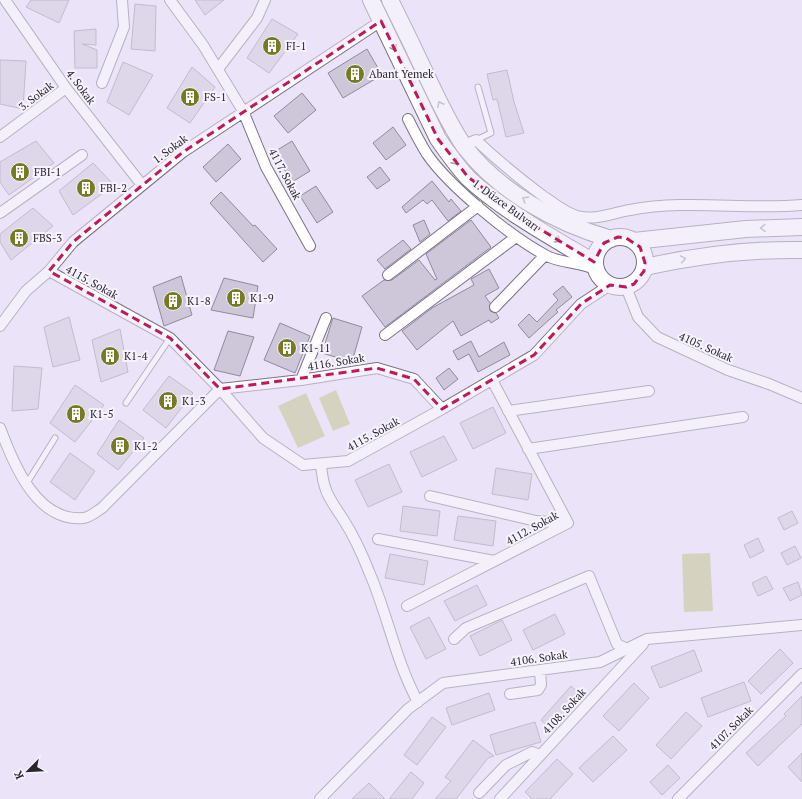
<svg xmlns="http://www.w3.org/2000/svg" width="802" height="799" font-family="'PT Serif',serif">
  <rect width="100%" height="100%" fill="#ebe3f7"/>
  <!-- green -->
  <path fill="#babf7d" d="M336,390L350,424L333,431L319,398Z
    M306,393L325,436L298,448L278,406Z
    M710,553L713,611L684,612L682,554Z"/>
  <!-- building -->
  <path fill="#cec7da" stroke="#918a9c" d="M31,0H69L59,23L26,7Z
    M195,0H224L205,15Z
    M135,4L156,6L155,51L131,49Z
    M272,19L298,34L269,73L247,58Z
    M96,29V45L82,44L97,50V68H75L74,31Z
    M367,49L382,75L343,98L328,73Z
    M0,60L26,61L23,109L0,104Z
    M123,62L153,75L129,115L107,102Z
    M192,67L215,87L190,123L167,108Z
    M507,70L514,102L524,133L506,137L497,99L493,100L487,74Z
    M302,93L316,110L288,133L274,116Z
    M393,127L406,145L386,160L373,143Z
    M36,141L54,163L9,195L0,182V162Z
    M292,141L310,171L292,182L274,152Z
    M228,144L241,159L216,182L203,167Z
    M93,163L114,185L73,215L59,191Z
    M380,167L390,180L377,189L367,177Z
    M432,181L449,202L451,199L461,211L448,221L432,200L427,204L423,200L406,213L402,207Z
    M316,186L333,212L317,223L300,196Z
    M221,192L253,226L255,225L277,249L263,262L210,203Z
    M33,208L53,226L11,260L0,242V234Z
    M424,220L430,234L420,242L413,225Z
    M471,220L491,247L385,327L362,296L384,280H392L419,260L435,280L437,279L426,254Z
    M403,240L411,249L385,269L377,260Z
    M489,269L499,288L485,296L490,303V311L496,313L499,318L491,323L489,320L461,336L453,321L417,350L402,331L432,308L474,285L471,279Z
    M181,276L192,315L164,326L153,287Z
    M224,278L258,286L253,318L211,310Z
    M563,286L572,297L556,310L558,312L550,319L529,338L518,325L529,314L537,322L558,300L553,294Z
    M69,317L80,360L53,367L44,327Z
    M333,318L362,327L352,362L322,353Z
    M280,323L310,336L295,373L264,360Z
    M120,329L128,372L101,382L92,340Z
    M228,331L254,337L240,376L214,370Z
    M471,341L479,357L504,342L510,355L478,372L469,354L458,360L453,351Z
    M14,366L42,368L38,409L12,411Z
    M449,368L458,379L444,390L436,378Z
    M169,376L193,393L166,428L143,410Z
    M75,385L104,405L75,442L50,423Z
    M493,407L506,433L473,449L460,423Z
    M119,420L144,438L118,470L97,454Z
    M444,436L457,460L422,477L410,452Z
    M70,453L95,471L75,500L50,482Z
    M389,464L402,492L368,507L355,480Z
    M496,468L532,474L528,500L492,494Z
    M403,506L440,511L437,536L400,531Z
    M792,511L798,523L784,530L778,518Z
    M458,516L496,521L493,546L454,540Z
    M758,538L764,551L750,558L744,545Z
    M795,546L801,558L787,565L781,553Z
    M390,554L428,561L424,585L385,578Z
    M766,576L773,589L758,596L752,583Z
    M798,582L802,595L790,601L783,588Z
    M477,585L487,605L455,621L444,601Z
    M555,614L565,634L533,650L523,630Z
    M429,617L446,649L426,659L410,627Z
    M502,620L512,640L480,656L470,636Z
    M780,649L793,663L761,694L748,681Z
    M694,650L702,671L660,688L651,667Z
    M744,682L751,701L708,717L701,698Z
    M634,683L649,698L619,731L603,716Z
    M571,686L583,697L553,731L541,720Z
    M489,693L495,710L452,725L446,708Z
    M802,696V724L758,766L746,753L786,716L784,714Z
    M686,712L702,726L671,759L656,745Z
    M432,717L446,727L417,765L404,755Z
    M535,722L541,742L496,755L490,735Z
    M613,736L627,750L593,782L579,768Z
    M473,740L494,756L488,758L456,799H435L451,781L445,777Z
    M802,753V782L788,767Z
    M557,759L573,774L550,799H532L525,792Z
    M668,765L680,778L662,795L650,782Z
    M411,772L424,783L412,799H389Z
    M369,783L385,799H352Z"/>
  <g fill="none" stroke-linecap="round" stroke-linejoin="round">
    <!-- lane casing -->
    <g stroke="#7a7385" stroke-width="7">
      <path id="lane" d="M476,140L491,133L478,87
        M126,403L170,338
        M27,483L55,438"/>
    </g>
    <!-- street casing -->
    <g stroke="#7a7385" stroke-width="12">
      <path id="street" d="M5,0L66,88L142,185
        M170,0L203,45L243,111L266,167L310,246
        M218,69L257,18L265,0
        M102,83L124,27L122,0
        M408,119C414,131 420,143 427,154C449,186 512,238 547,256C563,264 582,262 596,270
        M0,137L66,88
        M464,145L476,140C497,160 519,178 543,196C554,203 564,212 577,216C596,221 611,213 630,210C687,199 745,210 802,205
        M0,213L82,155
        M49,271L170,338L220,389L263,438L303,465L348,461L442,409L534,355L581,304L610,285
        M388,275L478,206
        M626,287L638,317L657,337L728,370L769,384L802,398
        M495,307L545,255
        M0,326L26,291L49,271L73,242L183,152L381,21
        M385,335L516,237
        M301,380L326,318
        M508,411L649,391
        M0,428C14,464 36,522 83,518C89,518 97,511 102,508L220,389L301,380L377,368L414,379L442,409
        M528,449L743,417
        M321,464C323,491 329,498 343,519C354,536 363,556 370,574C388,616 396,662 418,702
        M430,496L536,521L568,523
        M378,539L494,561
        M407,606L568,523L492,380
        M454,639L466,628L589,576L617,644L627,649
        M510,694L538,690L541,685L540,671
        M479,793L506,765L532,752L540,755
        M320,799L408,709L443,683L600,662L647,639L802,625
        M500,799L643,644
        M678,799L802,674"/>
    </g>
    <!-- primary casing -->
    <g stroke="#7a7385" stroke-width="18">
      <path id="primary" d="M371,0L438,139C447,152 457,166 468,178C502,210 555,239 595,263
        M390,0C404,28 418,57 431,85C441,106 451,127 464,146C499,192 556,223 611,239
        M595 262a25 25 0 1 1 50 0a25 25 0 1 1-50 0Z
        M634,241L746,229L802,227
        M645,267C696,256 749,249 802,250"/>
    </g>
    <!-- lane -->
    <use href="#lane" stroke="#fff" stroke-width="5"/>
    <!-- street -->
    <use href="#street" stroke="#fff" stroke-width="10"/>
    <!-- primary -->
    <use href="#primary" stroke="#fff" stroke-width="16"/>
  </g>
  <!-- one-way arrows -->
  <defs><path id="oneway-chevron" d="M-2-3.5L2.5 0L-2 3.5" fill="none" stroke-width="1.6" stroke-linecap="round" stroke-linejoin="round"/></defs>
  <g stroke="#9f9ea1">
    <use href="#oneway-chevron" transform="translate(394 48) rotate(64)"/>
    <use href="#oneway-chevron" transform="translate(440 104) rotate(-116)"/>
    <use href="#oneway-chevron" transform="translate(455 162) rotate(50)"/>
    <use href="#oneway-chevron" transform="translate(525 199) rotate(-148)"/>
    <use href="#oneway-chevron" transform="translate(763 228) rotate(178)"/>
    <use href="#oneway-chevron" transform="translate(558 240) rotate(31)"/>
    <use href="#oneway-chevron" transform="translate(683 259) rotate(-10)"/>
  </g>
  <!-- marked area -->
  <path d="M0 0H802V799H0ZM381,21L438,139L468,177L535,226L594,262L604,243L618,237L626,238L640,247L645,263L644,271L634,284L626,287L610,285L581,304L534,355L442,409L414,379L377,368L220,389L170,338L49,271L73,242L183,152Z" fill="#ebe3f7" fill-opacity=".55" fill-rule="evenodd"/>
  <path fill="none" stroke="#c2185b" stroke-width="3" stroke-dasharray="8 5" stroke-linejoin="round" d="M381,21L438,139L468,177L535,226L594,262L604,243L618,237L626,238L640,247L645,263L644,271L634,284L626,287L610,285L581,304L534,355L442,409L414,379L377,368L220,389L170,338L49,271L73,242L183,152Z"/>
  <!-- icons -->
  <defs>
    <g id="building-disc" transform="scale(1)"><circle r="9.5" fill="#767a23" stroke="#f6f2fe"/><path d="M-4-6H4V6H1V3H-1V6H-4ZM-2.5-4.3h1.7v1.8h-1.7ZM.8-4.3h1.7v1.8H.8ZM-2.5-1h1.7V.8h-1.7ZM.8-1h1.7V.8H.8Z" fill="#fff"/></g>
  </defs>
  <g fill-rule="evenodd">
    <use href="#building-disc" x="272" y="46"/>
    <use href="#building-disc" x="355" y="74"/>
    <use href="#building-disc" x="190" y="97"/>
    <use href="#building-disc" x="20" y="172"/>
    <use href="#building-disc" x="86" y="188"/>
    <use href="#building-disc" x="19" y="238"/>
    <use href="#building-disc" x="236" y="298"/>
    <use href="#building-disc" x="173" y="301"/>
    <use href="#building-disc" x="287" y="348"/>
    <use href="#building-disc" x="110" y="356"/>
    <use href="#building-disc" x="168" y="401"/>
    <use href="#building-disc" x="76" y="414"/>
    <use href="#building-disc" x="120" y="446"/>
  </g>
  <g text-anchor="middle" stroke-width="4" stroke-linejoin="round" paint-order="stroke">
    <!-- poi labels -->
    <g font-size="11" fill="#29272e" stroke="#f6f2fe" text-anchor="start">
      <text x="286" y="50">FI-1</text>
      <text x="369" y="78">Abant Yemek</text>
      <text x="204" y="101">FS-1</text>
      <text x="34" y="176">FBI-1</text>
      <text x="100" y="192">FBI-2</text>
      <text x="33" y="242">FBS-3</text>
      <text x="250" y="302">K1-9</text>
      <text x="187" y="305">K1-8</text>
      <text x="301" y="352">K1-11</text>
      <text x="124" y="360">K1-4</text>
      <text x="182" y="405">K1-3</text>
      <text x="90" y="418">K1-5</text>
      <text x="134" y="450">K1-2</text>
    </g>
    <!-- street labels -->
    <g font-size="11" fill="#29272e" stroke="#f6f2fe">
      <text transform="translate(81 87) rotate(53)" y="4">4. Sokak</text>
      <text transform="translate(36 96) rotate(-37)" y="4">3. Sokak</text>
      <text transform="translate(170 149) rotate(-37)" y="4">1. Sokak</text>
      <text transform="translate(285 174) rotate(62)" y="4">4117. Sokak</text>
      <text transform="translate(506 205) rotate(36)" y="4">1. Düzce Bulvarı</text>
      <text transform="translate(92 282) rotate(29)" y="4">4115. Sokak</text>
      <text transform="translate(706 347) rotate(24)" y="4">4105. Sokak</text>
      <text transform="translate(336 362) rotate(-9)" y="4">4116. Sokak</text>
      <text transform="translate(373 434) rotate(-29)" y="4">4115. Sokak</text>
      <text transform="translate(532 528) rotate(-29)" y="4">4112. Sokak</text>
      <text transform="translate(539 658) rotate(-8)" y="4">4106. Sokak</text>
      <text transform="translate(564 711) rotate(-47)" y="4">4108. Sokak</text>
      <text transform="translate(731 728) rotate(-45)" y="4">4107. Sokak</text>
    </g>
  </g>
  <!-- north arrow -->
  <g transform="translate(28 771) rotate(246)" stroke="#f6f2fe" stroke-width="3" paint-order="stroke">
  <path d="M0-3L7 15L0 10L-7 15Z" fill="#29272e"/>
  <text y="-6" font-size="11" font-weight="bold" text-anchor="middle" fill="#29272e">K</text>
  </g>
</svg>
